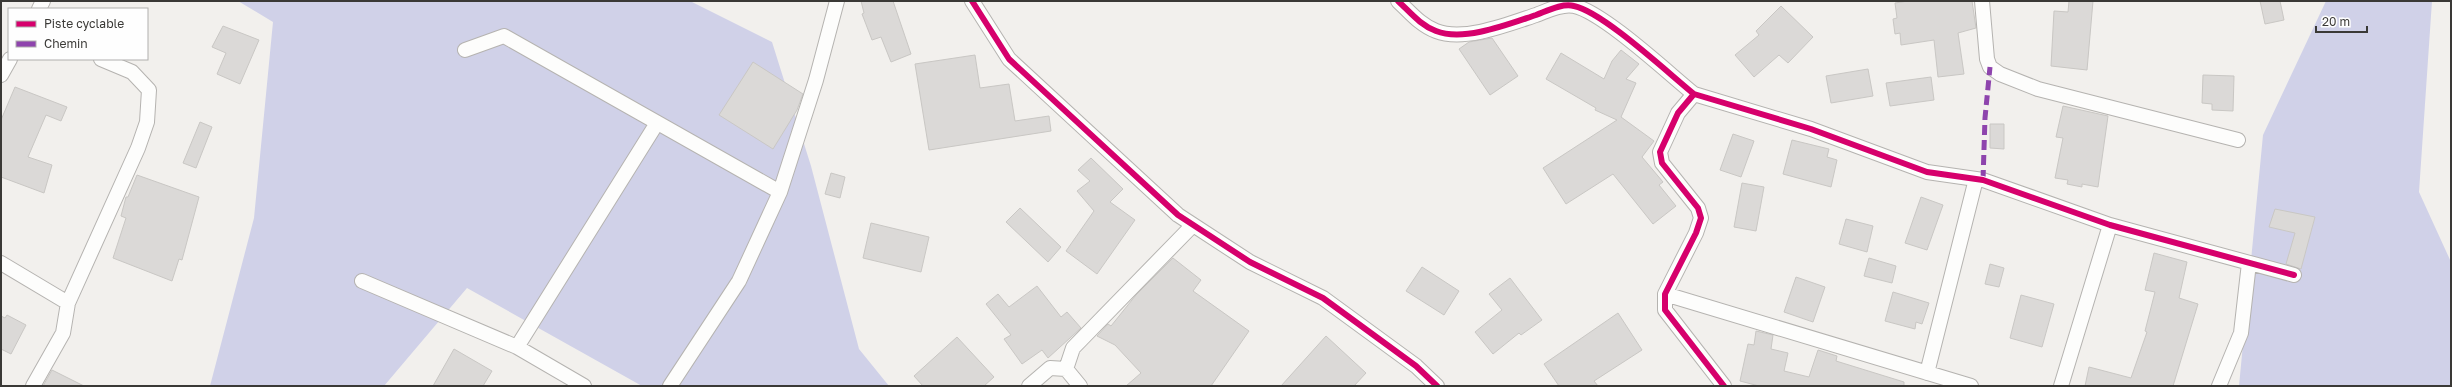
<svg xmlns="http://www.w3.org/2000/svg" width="2452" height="387" font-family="'Golos Text',sans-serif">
  <rect width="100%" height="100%" fill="#f2f0ed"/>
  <!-- forest -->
  <path fill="#d0d1e8" d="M238,1H690L772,42L811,166L859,349L889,386H642L467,288L384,386H210L254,218L273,22Z
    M2326,1H2432L2419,192L2451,262V386H2239L2263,135Z"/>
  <!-- building -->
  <path fill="#dbd9d7" stroke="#c9c7c4" d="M861,1H893L911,54L891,62L881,37L872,40L862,14L864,13Z
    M1908,1H1972L1976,28L1958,33L1964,74L1938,77L1934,40L1901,45L1900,33L1895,34L1893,19L1897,18L1895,3Z
    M2069,1H2093L2087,70L2051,66L2054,11L2068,12Z
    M2260,1H2280L2284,20L2265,24Z
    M1781,6L1813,37L1788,63L1779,55L1754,77L1735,55L1759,35L1756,31Z
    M223,26L259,40L240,84L217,74L226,53L212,47Z
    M1492,38L1518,76L1490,95L1459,49L1469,42Z
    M1621,50L1639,64L1626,79L1636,83L1621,117L1654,141L1642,157L1663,182L1659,185L1676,206L1653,224L1613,174L1566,204L1543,168L1617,120L1595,110L1596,108L1546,79L1561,53L1604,79L1612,61Z
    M975,55L980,88L1009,84L1015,121L1049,116L1051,131L929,150L915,64Z
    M753,62L803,94L797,110L773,149L719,115Z
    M1868,69L1873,96L1831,103L1826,76Z
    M2203,75L2234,76L2233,111L2212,110V104L2202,103Z
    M1931,77L1934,100L1890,106L1886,83Z
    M15,87L67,107L61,121L46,115L28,157L52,165L44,193L1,177V120Z
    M2063,106L2108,116L2098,187L2082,184V187L2067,184L2068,180L2055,178L2063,138L2056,137Z
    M200,122L212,127L196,168L183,163Z
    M1990,124H2004V149L1990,148Z
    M1733,134L1754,141L1741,177L1720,170Z
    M1792,140L1829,149L1827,157L1837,160L1831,187L1783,174Z
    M1091,158L1123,189L1110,202L1135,220L1097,274L1066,251L1094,211L1077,191L1090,181L1078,170Z
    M831,173L845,177L840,198L825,194Z
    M137,175L199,197L182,260L179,259L172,281L113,258L126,218L121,216L126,197H128Z
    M1742,183L1764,187L1756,231L1734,227Z
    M1921,197L1943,205L1927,250L1905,243Z
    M1020,208L1061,247L1048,262L1006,222Z
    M2275,209L2315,217L2301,269L2286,264L2295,233L2269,227Z
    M1846,219L1873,226L1867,252L1839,244Z
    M871,223L929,237L921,272L863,258Z
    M2154,253L2187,262L2179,298L2198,304L2173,386H2085L2089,367L2131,378L2147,332L2145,331L2155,292L2145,290Z
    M1173,258L1201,280L1193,291L1249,331L1211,386H1126L1141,373L1115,345L1097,336L1108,324L1111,326L1136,295Z
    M1869,258L1896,266L1892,283L1864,276Z
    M1990,264L2004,268L1999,287L1985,284Z
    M1422,267L1459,291L1444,315L1406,291Z
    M1796,277L1825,287L1813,322L1784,312Z
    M1510,278L1542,320L1521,335L1519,333L1493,354L1475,332L1502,310L1489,294Z
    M1037,286L1061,317L1067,312L1081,328L1048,358L1042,350L1022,364L1004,339L1011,335L986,304L998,294L1009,307Z
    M1893,292L1929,303L1922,324L1916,322L1915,329L1885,321Z
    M2021,295L2054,304L2042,347L2010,338Z
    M1618,313L1642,350L1594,381L1598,386H1559L1544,364Z
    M7,315L26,325L11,354L1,349V316L5,318Z
    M1756,331L1773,335L1771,349L1788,353L1784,371L1809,377L1818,350L1837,356L1836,361L1904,382V386H1759L1740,381L1748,344L1754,345Z
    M1326,336L1366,373L1354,386H1281Z
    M957,337L994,377L984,386H923L914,376Z
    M454,349L492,371L483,386H433Z
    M52,370L84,386H43Z"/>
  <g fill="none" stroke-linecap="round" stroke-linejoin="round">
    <!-- street casing -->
    <g stroke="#b5b3b0" stroke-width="16">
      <path id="street" d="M972,1L1009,59L1178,215L1250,262L1323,298L1416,366L1437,386
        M1398,1C1410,12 1420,25 1436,31C1464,42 1509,24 1536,15C1547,11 1562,3 1574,6C1603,12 1668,73 1694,94L1678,113L1660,152L1662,163L1698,208L1701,218L1696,233L1665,294V310L1724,386
        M1982,1L1987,59L1990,67L2000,74L2038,89L2238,140
        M39,9L43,1
        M465,50L504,36L780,192
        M1,75L10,59
        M1694,94L1811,129L1927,172L1983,180L2110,225L2294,275
        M1,263L68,303
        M362,281L517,347L584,386
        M1665,294L1971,386
        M517,347L657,123
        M1066,369L1073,348L1193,225
        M1927,373L1976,179
        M33,386L63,333L68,303L138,148L147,122L149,90L132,72L101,59
        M670,386L739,281L780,192L816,80L837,1
        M1029,386L1050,368L1066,369L1080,386
        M2061,386L2110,225
        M2219,386L2241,333L2249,263"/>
    </g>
    <!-- street -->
    <use href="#street" stroke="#fdfdfc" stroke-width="14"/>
    <!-- quiet -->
    <path stroke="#8e44ad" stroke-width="5" stroke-dasharray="10 5" stroke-linecap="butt" d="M1983,180L1985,118L1990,67"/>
    <!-- cycleway casing -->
    <g stroke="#fefefe" stroke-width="8">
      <path id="cycleway" d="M972,1L1009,59L1178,215L1250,262L1323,298L1416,366L1437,386
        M1398,1C1410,12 1420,25 1436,31C1464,42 1509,24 1536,15C1547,11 1562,3 1574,6C1603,12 1668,73 1694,94L1678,113L1660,152L1662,163L1698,208L1701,218L1696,233L1665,294V310L1724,386
        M1694,94L1811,129L1927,172L1983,180L2110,225L2294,275"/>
    </g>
    <!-- cycleway -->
    <use href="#cycleway" stroke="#d6006c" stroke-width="6"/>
  </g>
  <!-- border -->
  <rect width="2452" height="387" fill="none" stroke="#3a3936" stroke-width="4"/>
  <!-- legend -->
  <rect x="8" y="8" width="140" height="52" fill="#fefefe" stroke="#b0afae"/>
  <rect x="16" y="21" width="20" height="6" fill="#d6006c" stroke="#b0afae"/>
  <text x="44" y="28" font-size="12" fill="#3a3936">Piste cyclable</text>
  <rect x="16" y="41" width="20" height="6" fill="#8e44ad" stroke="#b0afae"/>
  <text x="44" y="48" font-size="12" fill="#3a3936">Chemin</text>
  <!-- scale -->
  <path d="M2316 26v6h51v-6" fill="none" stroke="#3a3936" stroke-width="2"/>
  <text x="2322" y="26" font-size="12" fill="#3a3936" stroke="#fefefe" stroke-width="3" paint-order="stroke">20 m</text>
</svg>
